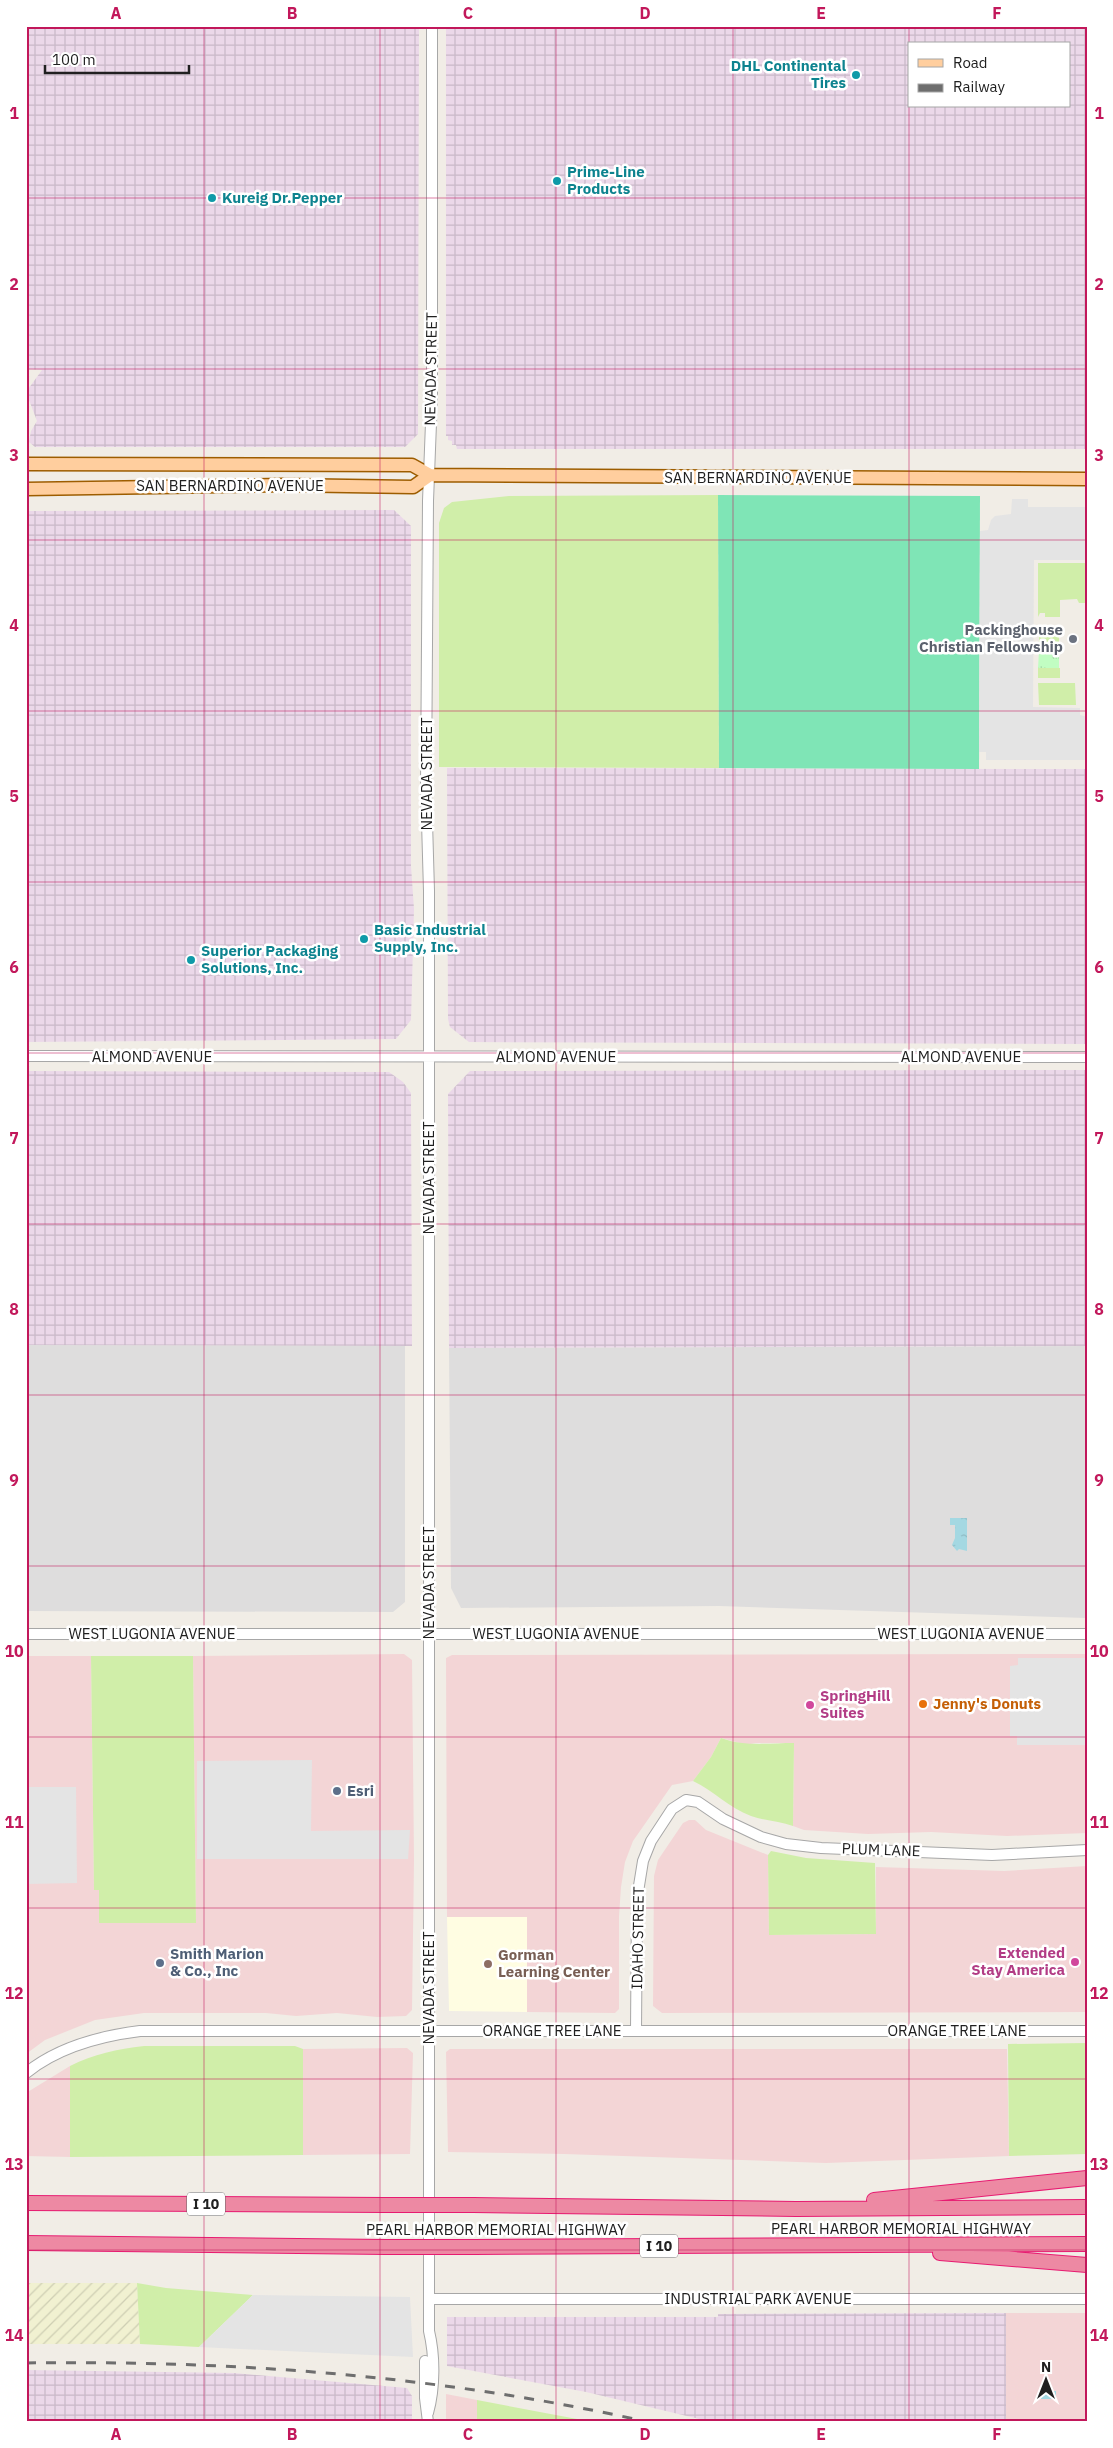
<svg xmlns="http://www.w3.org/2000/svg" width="1113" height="2448" font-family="'IBM Plex Sans',sans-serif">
  <defs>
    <pattern id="industrial-grid" width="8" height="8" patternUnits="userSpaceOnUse" patternTransform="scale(1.25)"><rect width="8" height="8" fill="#ebd8e9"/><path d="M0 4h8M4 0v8" fill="none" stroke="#c9b9c8"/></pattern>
    <pattern id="farmland-furrows" width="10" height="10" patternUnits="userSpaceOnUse" patternTransform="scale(1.25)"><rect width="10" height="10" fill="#f1f1d1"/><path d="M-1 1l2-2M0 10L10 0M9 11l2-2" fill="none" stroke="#ceceb3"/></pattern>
    <pattern id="park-tufts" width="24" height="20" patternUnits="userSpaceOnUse" patternTransform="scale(1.25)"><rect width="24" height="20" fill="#c1fdc2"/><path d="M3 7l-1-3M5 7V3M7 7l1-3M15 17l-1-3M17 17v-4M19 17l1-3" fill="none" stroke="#a6d9a6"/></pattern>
    <pattern id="water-ripples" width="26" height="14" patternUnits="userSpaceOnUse" patternTransform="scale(1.25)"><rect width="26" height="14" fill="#a4d8e2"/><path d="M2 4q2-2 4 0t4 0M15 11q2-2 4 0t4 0" fill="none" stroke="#8db9c2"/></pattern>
  </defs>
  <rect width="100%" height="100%" fill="#f1ede6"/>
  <!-- residential -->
  <path fill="#dedddd" d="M26,1345L405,1346V1602L393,1612L26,1611Z
    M1087,1346L1086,1618L719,1606L461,1608L451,1588L449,1348Z"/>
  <!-- commercial -->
  <path fill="#f3d5d6" d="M404,1654L412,1660L414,1860L412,2010L406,2016L377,2017L337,2013L296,2016L266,2013H144L95,2020L45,2040L26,2054V1656H91L94,1890H99V1923H196L193,1656Z
    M1087,1654V1833L1007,1836L931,1832L868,1834L804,1830L793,1826L794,1743H755L747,1745L721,1738L711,1757L693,1781L672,1785L633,1841L625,1862L621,1887L619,1916V2009L615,2013L527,2012V1917H447L446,1658L452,1655Z
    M689,1820H695L706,1830L768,1855L769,1935L876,1934V1867L1004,1871L1087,1866V2012L662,2013L653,2006L654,1876L658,1860L683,1823Z
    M407,2048L413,2053L410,2154L303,2155V2049Z
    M450,2049H1007L1009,2156L826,2163L564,2154L448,2152L446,2052Z
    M70,2066V2157L26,2156V2093Z
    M1006,2313H1087V2422H1006Z
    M446,2394L477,2400V2422H446Z"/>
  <!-- industrial -->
  <path fill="url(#industrial-grid)" fill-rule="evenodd" d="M26,26H419L418,434L405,447H35L29,442L31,431L37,421L26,392L42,370L26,369Z
    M446,26H1087V449H457L456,445H452V441L448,440V436H446ZM909,44H1069V106H909Z
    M394,510L411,526V866L414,909L411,1020L396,1039L26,1042V511Z
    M447,768L1087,769V1044L469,1042L450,1027L448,1019Z
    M1087,1070V1346L449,1348L448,1094L470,1071Z
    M26,1071L389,1072L403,1082L411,1093L412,1346L26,1345Z
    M1006,2313V2422H712L586,2392L447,2366V2317H718V2314Z
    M26,2370L234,2373L407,2388L412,2396V2422H26Z"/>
  <!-- education -->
  <path fill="#fffde2" d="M447,1917H527V2012L449,2011Z"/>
  <!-- farmland -->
  <path fill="url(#farmland-furrows)" d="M26,2283H137L140,2344H26Z"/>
  <!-- grass -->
  <path fill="#d0eea9" d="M718,495L719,768L439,767V523L444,508L452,502L509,496Z
    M1038,563H1087V603H1079L1077,599L1060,600V617H1045V613H1040L1038,617Z
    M1039,627L1059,628V651H1039Z
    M1038,668H1060V678H1038Z
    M1038,683H1075L1076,705H1039Z
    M91,1656H193L196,1923H99V1890H94Z
    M721,1738C745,1747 769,1743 794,1743L793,1826C780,1821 765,1821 751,1816C729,1808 714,1791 693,1781L711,1757Z
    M771,1851L806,1858L875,1863L876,1934L769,1935L768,1855Z
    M1087,2043V2154L1009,2156L1008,2044Z
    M144,2046H295L303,2049V2155L70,2157V2066C94,2054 117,2049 144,2046Z
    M137,2283L166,2288L253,2295L199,2347L140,2344Z
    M477,2400L593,2422H477Z"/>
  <!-- park -->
  <path fill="url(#park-tufts)" d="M1039,651H1059V668H1038Z"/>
  <!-- pitch -->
  <path fill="#7fe5b6" d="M718,495L980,496L979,769L719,768Z"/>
  <!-- parking -->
  <path fill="#e4e4e4" d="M1012,499H1028V507H1087V560H1034L1033,707L1080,708V715L1087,717V760H986V752H979L980,531L988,530L991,520L995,516L1011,514Z
    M1018,1658H1087V1745H1017V1736H1010V1666L1018,1665Z
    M312,1760L311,1831L410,1830L408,1859H197V1761Z
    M26,1787H76L77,1883L26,1884Z
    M253,2295L410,2297L413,2357L199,2347Z"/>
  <!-- water -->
  <path fill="url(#water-ripples)" d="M950,1518H967V1551L959,1549L957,1551L952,1545L955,1538V1525H950Z
    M1041,2391H1056V2399H1041Z"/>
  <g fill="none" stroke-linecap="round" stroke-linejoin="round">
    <!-- minor casing -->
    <g stroke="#a7a7a7" stroke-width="12">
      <path id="minor" d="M26,1056L1087,1057
        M26,1634H1087
        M636,2031L637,1898L643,1861L651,1841L672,1809L686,1800L698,1802L723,1819L761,1837L786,1844L821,1848L992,1855L1087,1850
        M26,2073C58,2047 100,2036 140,2031H1087
        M430,2299H1087
        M425,2361V2398L428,2422
        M428,2413C435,2388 435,2356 429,2331V891L426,787L428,501L432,397V26"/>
    </g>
    <!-- major casing -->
    <g stroke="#9d5d00" stroke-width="15">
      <path id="major" d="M26,464L412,465L430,475L1087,479
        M26,489L283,485L413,487L430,475"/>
    </g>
    <!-- highway casing -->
    <g stroke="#e71b71" stroke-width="16">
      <path id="highway" d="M874,2200L1087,2178
        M26,2203L386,2205
        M473,2205L796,2209L1087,2207
        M26,2243L386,2247
        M474,2247L1087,2244
        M940,2253L1087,2265"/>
    </g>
    <!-- minor -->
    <use href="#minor" stroke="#fff" stroke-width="10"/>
    <!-- major -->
    <use href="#major" stroke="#ffce9e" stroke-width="12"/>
    <!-- highway -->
    <use href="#highway" stroke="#ed89a3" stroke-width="14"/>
    <!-- rail -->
    <path stroke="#6e6e6e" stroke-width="3" stroke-dasharray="10 10" stroke-linecap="butt" d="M26,2363C235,2360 444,2376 648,2422"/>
    <!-- highway-bridge casing -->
    <g stroke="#e71b71" stroke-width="16" stroke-linecap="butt">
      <path id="highway-bridge" d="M386,2205H473
        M386,2247H474"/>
    </g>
    <!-- highway-bridge -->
    <use href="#highway-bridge" stroke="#ed89a3" stroke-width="14"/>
  </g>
  <!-- grid -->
  <path fill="none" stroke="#c2185b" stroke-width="1" stroke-opacity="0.55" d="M204,26V2422M380,26V2422M556,26V2422M733,26V2422M909,26V2422M26,198H1087M26,369H1087M26,540H1087M26,711H1087M26,882H1087M26,1053H1087M26,1224H1087M26,1395H1087M26,1566H1087M26,1737H1087M26,1908H1087M26,2079H1087M26,2250H1087"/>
  <!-- markers -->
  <g fill="#0f9aa8" stroke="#fff" stroke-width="2">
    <circle cx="856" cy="75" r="5"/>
    <circle cx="557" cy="181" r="5"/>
    <circle cx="212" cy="198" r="5"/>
    <circle cx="364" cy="939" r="5"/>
    <circle cx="191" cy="960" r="5"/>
  </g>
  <circle fill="#6b7280" stroke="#fff" stroke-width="2" cx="1073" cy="639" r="5"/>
  <circle fill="#e8710a" stroke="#fff" stroke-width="2" cx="923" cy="1704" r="5"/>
  <g fill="#d1479c" stroke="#fff" stroke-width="2">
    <circle cx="810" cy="1705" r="5"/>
    <circle cx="1075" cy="1962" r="5"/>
  </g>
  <g fill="#5c6f8a" stroke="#fff" stroke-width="2">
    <circle cx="337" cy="1791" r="5"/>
    <circle cx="160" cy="1963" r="5"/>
  </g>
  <circle fill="#8d6e63" stroke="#fff" stroke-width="2" cx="488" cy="1964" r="5"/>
  <g text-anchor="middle" stroke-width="5" stroke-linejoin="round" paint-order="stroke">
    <!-- shield labels -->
    <g fill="#fff" stroke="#636363" stroke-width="1">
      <rect x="187" y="2192.5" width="38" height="23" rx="4"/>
      <rect x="640" y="2234.5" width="38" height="23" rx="4"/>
    </g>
    <g font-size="14" font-weight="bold" fill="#202020">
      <text x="206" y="2209">I 10</text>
      <text x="659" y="2251">I 10</text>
    </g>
    <!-- culture labels -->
    <g font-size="15" font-weight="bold" fill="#0d838f" stroke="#fff" text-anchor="start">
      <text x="846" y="71" text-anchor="end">DHL Continental<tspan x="846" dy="17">Tires</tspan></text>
      <text x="567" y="177">Prime-Line<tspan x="567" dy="17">Products</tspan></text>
      <text x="222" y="203">Kureig Dr.Pepper</text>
      <text x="374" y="935">Basic Industrial<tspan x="374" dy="17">Supply, Inc.</tspan></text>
      <text x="201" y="956">Superior Packaging<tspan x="201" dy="17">Solutions, Inc.</tspan></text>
    </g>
    <!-- street labels -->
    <g font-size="15" fill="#202020" stroke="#fff">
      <text transform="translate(431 369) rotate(-89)" y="5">NEVADA STREET</text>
      <text x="758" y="483">SAN BERNARDINO AVENUE</text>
      <text x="230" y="491">SAN BERNARDINO AVENUE</text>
      <text transform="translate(427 774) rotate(-90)" y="5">NEVADA STREET</text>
      <text x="152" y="1062">ALMOND AVENUE</text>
      <text x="556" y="1062">ALMOND AVENUE</text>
      <text x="961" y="1062">ALMOND AVENUE</text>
      <text transform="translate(429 1178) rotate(-90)" y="5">NEVADA STREET</text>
      <text transform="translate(429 1583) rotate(-90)" y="5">NEVADA STREET</text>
      <text x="152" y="1639">WEST LUGONIA AVENUE</text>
      <text x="556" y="1639">WEST LUGONIA AVENUE</text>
      <text x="961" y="1639">WEST LUGONIA AVENUE</text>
      <text transform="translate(881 1850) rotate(2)" y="5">PLUM LANE</text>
      <text transform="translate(638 1938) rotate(-89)" y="5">IDAHO STREET</text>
      <text transform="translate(429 1988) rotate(-90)" y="5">NEVADA STREET</text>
      <text x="552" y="2036">ORANGE TREE LANE</text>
      <text x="957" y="2036">ORANGE TREE LANE</text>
      <text x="901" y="2234">PEARL HARBOR MEMORIAL HIGHWAY</text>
      <text x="496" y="2235">PEARL HARBOR MEMORIAL HIGHWAY</text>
      <text x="758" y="2304">INDUSTRIAL PARK AVENUE</text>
    </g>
    <!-- worship labels -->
    <g font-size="15" font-weight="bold" fill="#5b616d" stroke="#fff" text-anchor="end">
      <text x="1063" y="635">Packinghouse<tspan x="1063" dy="17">Christian Fellowship</tspan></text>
    </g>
    <!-- hotel labels -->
    <g font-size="15" font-weight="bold" fill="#b23c85" stroke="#fff" text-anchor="start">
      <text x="820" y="1701">SpringHill<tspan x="820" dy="17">Suites</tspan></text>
      <text x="1065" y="1958" text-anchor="end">Extended<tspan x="1065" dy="17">Stay America</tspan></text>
    </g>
    <!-- food labels -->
    <g font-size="15" font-weight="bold" fill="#c56008" stroke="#fff" text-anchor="start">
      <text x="933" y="1709">Jenny's Donuts</text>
    </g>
    <!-- service labels -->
    <g font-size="15" font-weight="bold" fill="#4e5e75" stroke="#fff" text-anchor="start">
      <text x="347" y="1796">Esri</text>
      <text x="170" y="1959">Smith Marion<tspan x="170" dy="17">&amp; Co., Inc</tspan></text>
    </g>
    <!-- education labels -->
    <g font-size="15" font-weight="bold" fill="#785e54" stroke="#fff" text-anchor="start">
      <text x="498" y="1960">Gorman<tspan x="498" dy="17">Learning Center</tspan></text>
    </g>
  </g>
  <!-- border -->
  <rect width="1113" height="2448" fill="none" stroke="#ffffff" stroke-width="55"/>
  <!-- legend -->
  <rect x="908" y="42" width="162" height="65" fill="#ffffff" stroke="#a6a6a6"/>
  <rect x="918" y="59" width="25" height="8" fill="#ffce9e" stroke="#a6a6a6"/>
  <text x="953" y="68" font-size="15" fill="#202020">Road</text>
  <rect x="918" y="84" width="25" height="8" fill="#6e6e6e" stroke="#a6a6a6"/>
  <text x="953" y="92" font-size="15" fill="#202020">Railway</text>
  <!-- north arrow -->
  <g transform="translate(1046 2380)" stroke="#ffffff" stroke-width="4" paint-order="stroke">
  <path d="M0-4L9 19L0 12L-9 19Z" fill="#202020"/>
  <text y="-8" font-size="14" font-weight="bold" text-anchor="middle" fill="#202020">N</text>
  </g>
  <!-- scale -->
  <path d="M45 65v8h144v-8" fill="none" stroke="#202020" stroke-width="2.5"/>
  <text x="52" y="65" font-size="15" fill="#202020" stroke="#ffffff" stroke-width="4" paint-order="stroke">100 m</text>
  <rect x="28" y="28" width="1058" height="2392" fill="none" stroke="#c2185b" stroke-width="2"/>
  <g font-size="16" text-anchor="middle" font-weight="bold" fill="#c2185b">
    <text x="116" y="19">A</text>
    <text x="292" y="19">B</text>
    <text x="468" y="19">C</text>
    <text x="645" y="19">D</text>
    <text x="821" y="19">E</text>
    <text x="997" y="19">F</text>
    <text x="14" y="119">1</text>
    <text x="1099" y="119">1</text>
    <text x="14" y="290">2</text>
    <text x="1099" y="290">2</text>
    <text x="14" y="461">3</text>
    <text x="1099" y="461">3</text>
    <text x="14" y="631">4</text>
    <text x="1099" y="631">4</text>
    <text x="14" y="802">5</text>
    <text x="1099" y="802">5</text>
    <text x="14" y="973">6</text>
    <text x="1099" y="973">6</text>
    <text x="14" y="1144">7</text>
    <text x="1099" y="1144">7</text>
    <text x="14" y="1315">8</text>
    <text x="1099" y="1315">8</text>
    <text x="14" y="1486">9</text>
    <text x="1099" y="1486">9</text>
    <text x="14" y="1657">10</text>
    <text x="1099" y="1657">10</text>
    <text x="14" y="1828">11</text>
    <text x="1099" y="1828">11</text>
    <text x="14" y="1999">12</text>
    <text x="1099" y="1999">12</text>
    <text x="14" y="2170">13</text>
    <text x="1099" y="2170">13</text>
    <text x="14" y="2341">14</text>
    <text x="1099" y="2341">14</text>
    <text x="116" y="2440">A</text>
    <text x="292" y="2440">B</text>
    <text x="468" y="2440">C</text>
    <text x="645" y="2440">D</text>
    <text x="821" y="2440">E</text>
    <text x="997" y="2440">F</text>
  </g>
</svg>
